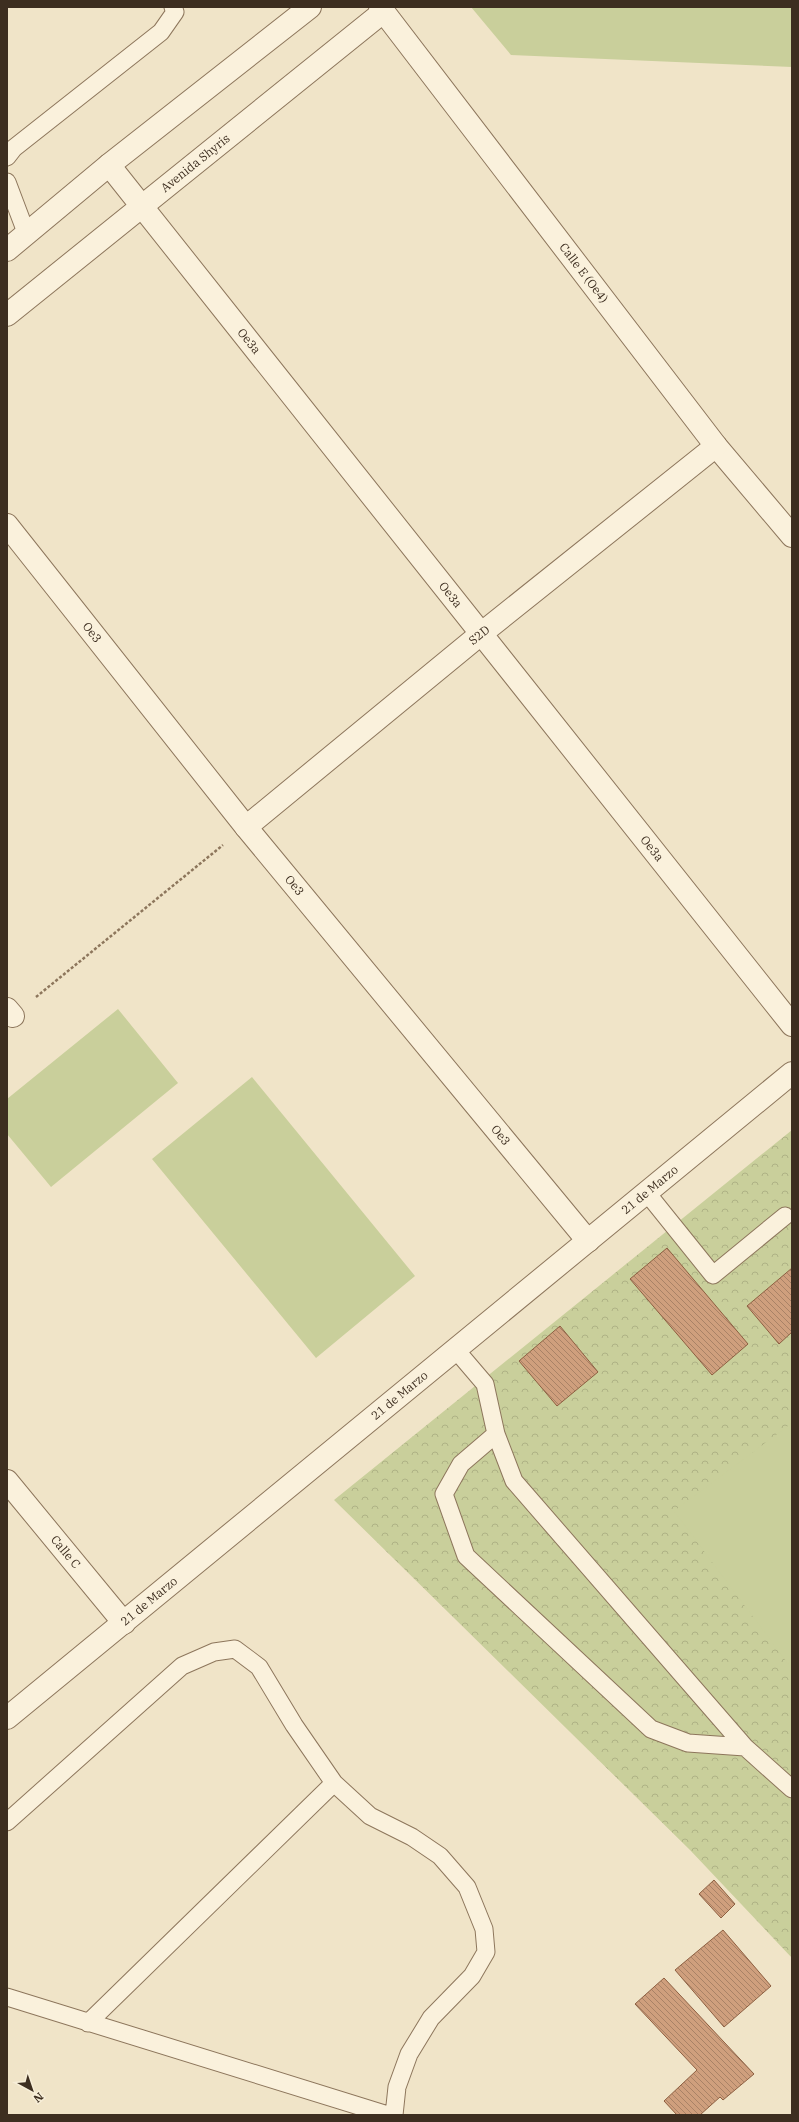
<svg xmlns="http://www.w3.org/2000/svg" width="799" height="2122" font-family="'IBM Plex Serif',serif">
  <defs>
    <pattern id="park-crowns" width="20" height="18" patternUnits="userSpaceOnUse"><rect width="20" height="18" fill="#c9cf9b"/><path d="M2 6a3 3 0 1 1 6 0M12 15a3 3 0 1 1 6 0" fill="none" stroke="#aeb285"/></pattern>
    <pattern id="building-back-hatch" width="6" height="6" patternUnits="userSpaceOnUse"><rect width="6" height="6" fill="#cf9f7d"/><path d="M-1 5l2 2M0 0l6 6M5-1l2 2" fill="none" stroke="#a98266"/></pattern>
  </defs>
  <rect width="100%" height="100%" fill="#f0e4c8"/>
  <!-- park -->
  <path fill="url(#park-crowns)" d="M792,1130V1958L690,1850L334,1500Z"/>
  <!-- pitch -->
  <path fill="#c9cf9b" d="M471,7H792V67L511,55Z
    M118,1009L178,1083L51,1187L7,1134V1099Z
    M252,1077L415,1276L316,1358L152,1159Z
    M792,1423V1669L674,1511Z"/>
  <!-- building -->
  <path fill="url(#building-back-hatch)" stroke="#8d5f41" d="M667,1248L748,1344L712,1375L630,1279Z
    M792,1268V1332L779,1344L747,1306Z
    M560,1326L598,1372L557,1406L519,1361Z
    M714,1880L735,1904L721,1918L699,1894Z
    M723,1930L771,1986L724,2027L675,1970Z
    M664,1978L754,2074L723,2100L720,2097L700,2115H677L664,2101L697,2070L635,2004Z"/>
  <g fill="none" stroke-linecap="round" stroke-linejoin="round">
    <!-- lane casing -->
    <g stroke="#8d765c" stroke-width="19">
      <path id="lane" d="M7,157L14,148L161,32L175,12L173,7
        M7,182L27,235
        M647,1193L713,1275L785,1216
        M456,1350L485,1384L496,1434L514,1481L745,1747L792,1789
        M496,1434L461,1464L444,1494L466,1556L651,1729L688,1743L745,1747
        M7,1822L182,1666L214,1652L235,1649L259,1667L294,1725L334,1783
        M7,1997L388,2115
        M88,2023L334,1783L370,1816L412,1837L440,1856L467,1887L484,1929L486,1952L472,1976L431,2018L409,2054L397,2087L394,2115"/>
    </g>
    <!-- street casing -->
    <g stroke="#8d765c" stroke-width="24">
      <g id="street">
        <path id="s1" d="M380,7L716,446L792,536"/>
        <path id="s2" d="M109,165L792,1025"/>
        <path d="M7,250L109,165L310,7"/>
        <path id="s3" d="M7,315L383,12"/>
        <path id="s4" d="M7,525L246,827L588,1241"/>
        <path id="s5" d="M246,827L482,633L716,446"/>
        <path d="M7,1009L13,1016"/>
        <path id="s6" d="M7,1481L124,1623"/>
        <path id="s7" d="M7,1718L792,1073"/>
      </g>
    </g>
    <!-- path -->
    <path stroke="#8d765c" stroke-width="2.5" stroke-dasharray="3 2" stroke-linecap="butt" d="M36,997L223,845"/>
    <!-- lane -->
    <use href="#lane" stroke="#faf1dc" stroke-width="17"/>
    <!-- street -->
    <use href="#street" stroke="#faf1dc" stroke-width="22"/>
  </g>
  <g text-anchor="middle" stroke-width="4" stroke-linejoin="round" paint-order="stroke">
    <!-- street labels -->
    <g font-size="12" fill="#3d2e20" stroke="#f7eed8">
      <text dy="4" stroke="none"><textPath href="#s3" startOffset="242">Avenida Shyris</textPath></text>
      <text dy="4" stroke="none"><textPath href="#s1" startOffset="335">Calle E (Oe4)</textPath></text>
      <text dy="4" stroke="none"><textPath href="#s2" startOffset="225">Oe3a</textPath></text>
      <text dy="4" stroke="none"><textPath href="#s2" startOffset="549">Oe3a</textPath></text>
      <text dy="4" stroke="none"><textPath href="#s4" startOffset="137">Oe3</textPath></text>
      <text dy="4" stroke="none"><textPath href="#s5" startOffset="302">S2D</textPath></text>
      <text dy="4" stroke="none"><textPath href="#s2" startOffset="873">Oe3a</textPath></text>
      <text dy="4" stroke="none"><textPath href="#s4" startOffset="461">Oe3</textPath></text>
      <text dy="4" stroke="none"><textPath href="#s4" startOffset="785">Oe3</textPath></text>
      <text dy="4" stroke="none"><textPath href="#s7" startOffset="832">21 de Marzo</textPath></text>
      <text dy="4" stroke="none"><textPath href="#s7" startOffset="508">21 de Marzo</textPath></text>
      <text dy="4" stroke="none"><textPath href="#s6" startOffset="92">Calle C</textPath></text>
      <text dy="4" stroke="none"><textPath href="#s7" startOffset="184">21 de Marzo</textPath></text>
    </g>
  </g>
  <!-- border -->
  <rect width="799" height="2122" fill="none" stroke="#3d2e20" stroke-width="16"/>
  <!-- north arrow -->
  <g transform="translate(32 2090) rotate(140)" stroke="#f7eed8" stroke-width="3" paint-order="stroke">
  <path d="M0-3L7 15L0 10L-7 15Z" fill="#3d2e20"/>
  <text y="-6" font-size="11" font-weight="bold" text-anchor="middle" fill="#3d2e20">N</text>
  </g>
</svg>
